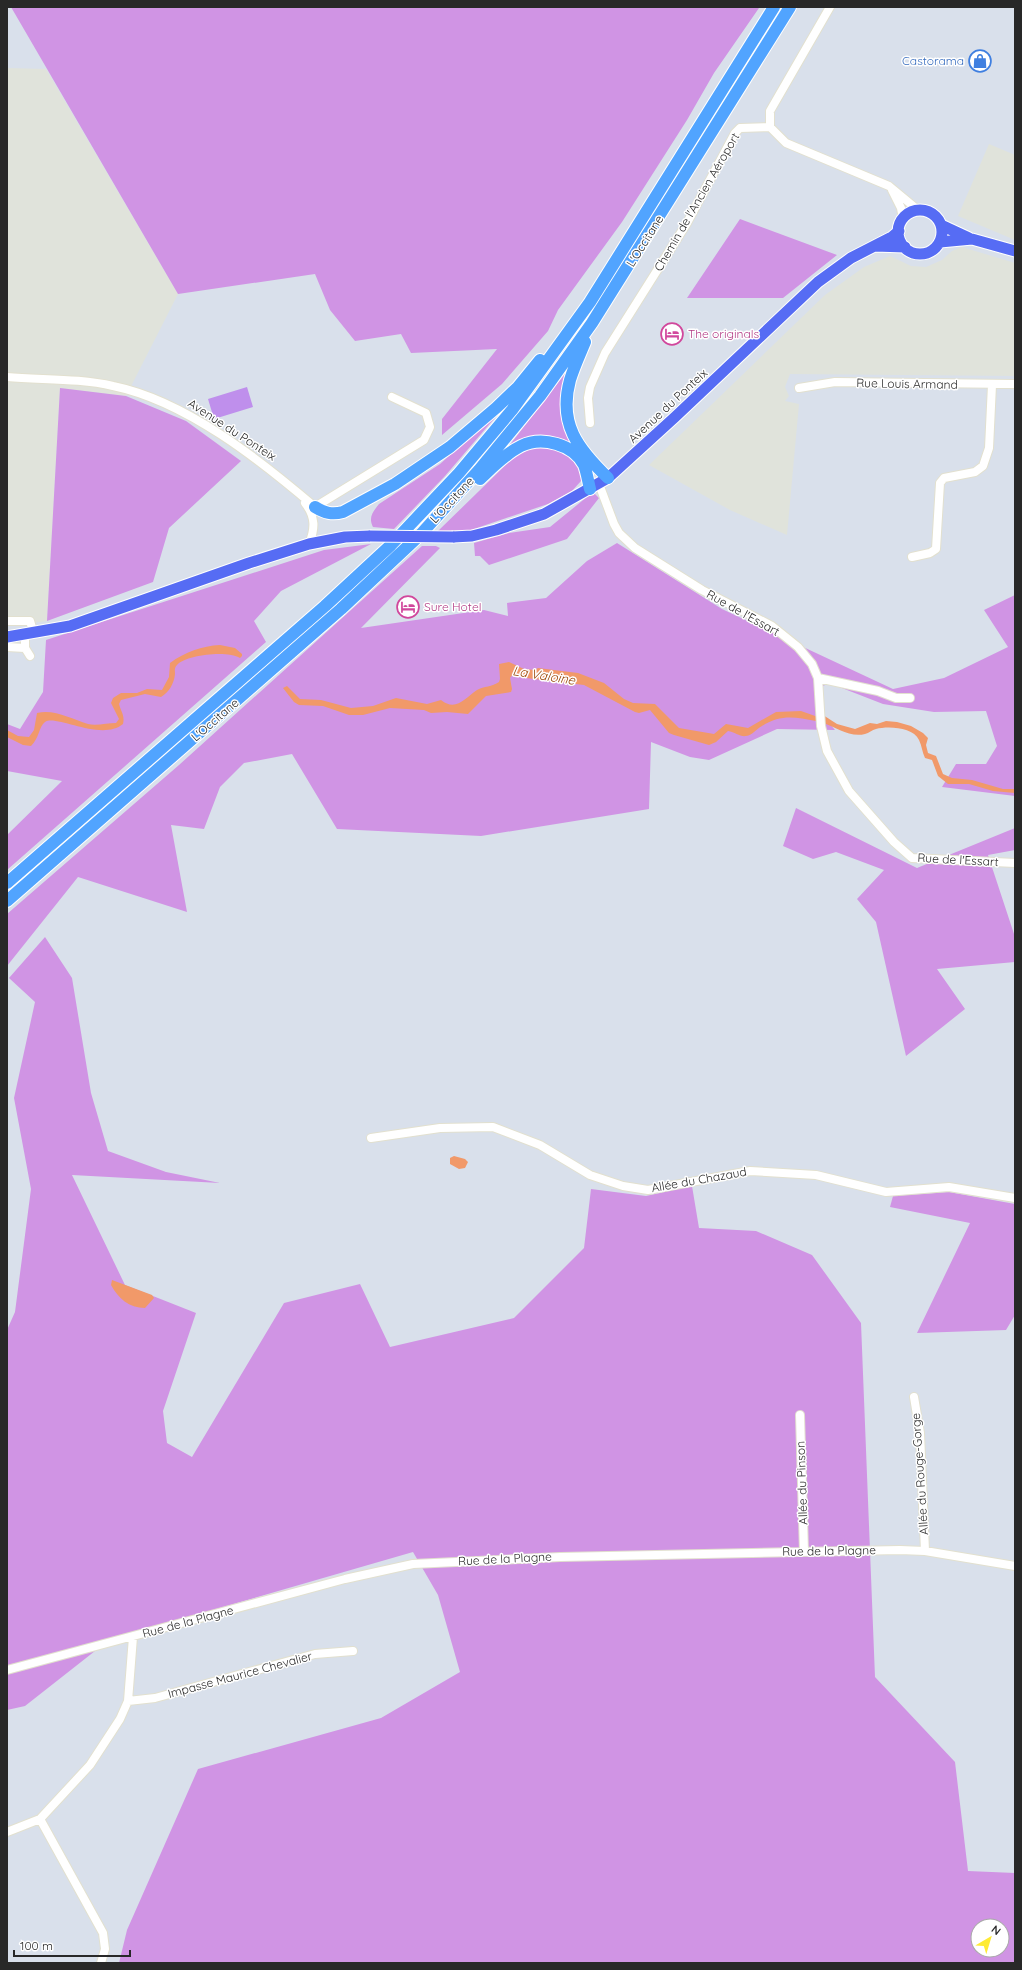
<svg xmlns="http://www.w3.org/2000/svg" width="1022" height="1970" font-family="Quicksand,sans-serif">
  <rect width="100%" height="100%" fill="#d9e0eb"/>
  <!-- industrial -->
  <path fill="#e0e3db" d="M7,68L46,69L178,294L126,396L60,388L47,621L7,626Z
    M989,144L1015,155V240L958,216Z
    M962,247L1015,263V376L790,374L785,387L789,396L785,401L799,404L787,535L730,510L649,465L825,295L864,267L890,256L911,266L926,267L942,260L952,251Z"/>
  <!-- green -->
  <path fill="#d094e4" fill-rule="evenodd" d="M11,7H758L759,8L714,73L687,120L622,222L558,310L548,331L502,384L442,435V419L497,349L411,353L401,334L355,341L330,310L315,274L178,294Z
    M740,219L837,255L783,298H687Z
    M571,366L562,398L577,450L556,438L505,451Z
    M60,388L126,396L186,421L241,461L169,528L153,582L47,621Z
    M505,406L445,476L394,529L373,527C368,517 373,512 379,504L440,464Z
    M542,445L568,453L583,471L581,481L572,491L548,504L471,530L438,531L516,455Z
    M593,492L599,498L567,539L489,565L480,556H475L474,543L509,533L550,527Z
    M617,543L722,609L893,689L944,678L1008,647L984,610L1015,595V796L942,787L956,764H986L997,746L986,711L934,712L883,704L829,683L815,690L816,707L835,730L777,729L709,760L690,757L651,742L649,809L481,836L337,829L292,754L244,763L220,787L204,829L171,825L187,912L78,877L7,966V914L179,765L422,546H436L440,548L361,628L484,610L508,616L507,603L546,598L587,561Z
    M371,544L281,591L254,621L266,642L7,870V835L62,781L7,771V724L20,729L43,692L46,640L324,550Z
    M796,808L917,868L1015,828V850L988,855L1015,937V962L937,969L965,1009L906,1056L876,922L857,899L884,870L836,852L813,859L783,846Z
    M45,937L72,978L91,1093L108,1151L166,1172L220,1183L72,1175L125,1285L196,1313L163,1411L167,1443L192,1457L284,1303L360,1284L390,1347L514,1318L584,1248L591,1189L646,1196L692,1186L699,1228L756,1231L812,1255L861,1323L875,1677L955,1762L968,1871L1015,1873V1963H119L127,1930L198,1769L381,1718L460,1672L438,1595L413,1552L109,1640L25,1706L7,1710V1330L15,1312L31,1189L14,1098L35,1002L9,978ZM978,1926H1002V1950H978Z
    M949,1192L1015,1204V1315L1006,1330L917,1333L970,1223L890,1207L893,1196Z"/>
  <!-- pitch -->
  <path fill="#bf8fec" d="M247,387L253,407L214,419L208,399Z"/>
  <!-- water -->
  <path fill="#f19969" d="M220,645L235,648L242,654V656L240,658C227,650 186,655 177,665C174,668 175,671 175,674C174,684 169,692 161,697L145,694L121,700L119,704C121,712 125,715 123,724C101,742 56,714 45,722C39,726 39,739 31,746L23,745L7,737V730L18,736L29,737L34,730L37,713C55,709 71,719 88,724C96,726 108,723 116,723L119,719L111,703L113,698L121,693H137L147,689L162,690L169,677L170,663C185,652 202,646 220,645Z
    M509,662L524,669L535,670L538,668L578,673L604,683L624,699L633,703L655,704L679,728L714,734L726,724L748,728L776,712L801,711L818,717L819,724H817L816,721C795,717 781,714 762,726C756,729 753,735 746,736C740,737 735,732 728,731L716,742L709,745L674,735L669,733L650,710L639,713L635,712L584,685L526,678L513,674L510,678L512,689L511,692L486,696L468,714L447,712L431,713L424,710L390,708L363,715H349L323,706L299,705L294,702L283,688L287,686L300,699L321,700L351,708L373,706L396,698L427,704L441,700C456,712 465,698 477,690C484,686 492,687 499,682L500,679L499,664Z
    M823,715L837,724L855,729L870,723L877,724L886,721L897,722L911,726L923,733L928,738L926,745L928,753L936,756L943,774L952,778L972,780L1003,789H1015V793L993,791L969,784H948L938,776L932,760L925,758C922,752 922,746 919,740C913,727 888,726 876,729C872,730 869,733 865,734C850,738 836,727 823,723Z
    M454,1156L465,1159L468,1162L465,1168L459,1169L450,1164V1158Z
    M112,1280L152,1295L154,1298L145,1308C129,1308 118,1298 111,1285Z"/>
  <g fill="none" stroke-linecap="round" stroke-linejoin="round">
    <!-- minor casing -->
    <g stroke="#e2e0cf" stroke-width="10">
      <path id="minor" d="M770,127V111L830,7
        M892,190L901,208L903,219
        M7,377C42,380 79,378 113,386C186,401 260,460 315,507L424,440L430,427L426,413L392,397
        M799,388L835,382L1015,384
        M590,423L588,398L590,387L605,353L687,223L735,133L740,128L770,127L786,143L889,186L918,210
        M599,484L614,524L619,533L635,548L702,590L772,626L798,647L812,664L818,678L821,726L827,751L849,791L894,842L912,858L1015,863
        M305,503C316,517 315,529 309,544
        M912,557L930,553L936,549L940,483L944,478L975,472L983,466L989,448L992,385
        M7,621H30L34,634
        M7,647L25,648V635
        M25,648L30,656
        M818,678L878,691L896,698H910
        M371,1138L440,1128L493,1127L540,1145L590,1175L623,1186L648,1190L750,1171L816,1175L886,1192L949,1187L1015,1198
        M914,1397L920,1433L925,1551
        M800,1415L804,1552
        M7,1670L345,1579L413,1564L560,1557L900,1550L925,1551L1015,1566
        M128,1701L155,1698L315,1654L353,1651
        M40,1819L103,1933L105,1949L101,1963
        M7,1832L40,1819L90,1765L120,1719L128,1701L133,1637"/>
    </g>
    <!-- major casing -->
    <g stroke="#fff" stroke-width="13">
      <path id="major" d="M898 232a22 22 0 1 1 44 0a22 22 0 1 1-44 0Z
        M941,225L969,238
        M940,242L972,239L1015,251
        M875,246L905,247
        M453,537L472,536L496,530L544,514L608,478L675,417L818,282L851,258L892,237L899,231
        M7,637L70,626L249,563L309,544L345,537L370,536"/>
    </g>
    <!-- highway casing -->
    <g stroke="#fff" stroke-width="14">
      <path id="highway" d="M585,342C580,354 574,367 570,380C558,424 578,449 608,478
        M480,479C493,467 505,454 521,446C542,436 573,444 584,465C587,473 588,481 590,489
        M315,507C325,513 332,515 343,512L395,484L450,447L496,408L518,387L540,360
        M7,883L325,606L391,545L459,473L512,410L590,302L774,7
        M7,901L341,609L421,534L479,470L540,396L592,323L790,7"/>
    </g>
    <!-- minor -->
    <use href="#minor" stroke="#fff" stroke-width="8"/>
    <!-- major -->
    <use href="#major" stroke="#566cf4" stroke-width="11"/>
    <!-- highway -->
    <use href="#highway" stroke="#51a4ff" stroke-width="12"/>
    <!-- major-bridge casing -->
    <g stroke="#fff" stroke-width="13" stroke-linecap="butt">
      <path id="major-bridge" d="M370,536L453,537"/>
    </g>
    <!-- major-bridge -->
    <use href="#major-bridge" stroke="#566cf4" stroke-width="11"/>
  </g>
  <!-- icons -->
  <defs>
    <g id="shop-ring" transform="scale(1.15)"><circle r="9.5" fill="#fff" stroke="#3f7fe0" stroke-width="1.5"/><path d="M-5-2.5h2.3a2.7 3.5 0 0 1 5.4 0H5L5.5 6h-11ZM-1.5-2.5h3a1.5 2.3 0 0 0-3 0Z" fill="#3f7fe0"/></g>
    <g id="hotel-ring" transform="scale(1.15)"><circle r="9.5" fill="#fff" stroke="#d1479c" stroke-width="1.5"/><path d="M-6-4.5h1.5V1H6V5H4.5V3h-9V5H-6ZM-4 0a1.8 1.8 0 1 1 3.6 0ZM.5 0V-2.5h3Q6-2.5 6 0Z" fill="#d1479c"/></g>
  </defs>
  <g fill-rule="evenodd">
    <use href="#shop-ring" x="980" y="61"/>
    <use href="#hotel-ring" x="672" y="334"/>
    <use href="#hotel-ring" x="408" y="607"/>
  </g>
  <g text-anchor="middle" stroke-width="3" stroke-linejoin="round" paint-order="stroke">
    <!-- shop labels -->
    <g font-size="12" fill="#366cbe" stroke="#fff" text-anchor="end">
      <text x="964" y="65">Castorama</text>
    </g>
    <!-- street labels -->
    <g font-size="12" fill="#282828" stroke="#fff">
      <text transform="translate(697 202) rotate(-60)" y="4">Chemin de l'Ancien Aéroport</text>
      <text transform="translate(645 241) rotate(-58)" y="4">L'Occitane</text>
      <text transform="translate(907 384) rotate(1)" y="4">Rue Louis Armand</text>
      <text transform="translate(668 406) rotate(-43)" y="4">Avenue du Ponteix</text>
      <text transform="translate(232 430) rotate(33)" y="4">Avenue du Ponteix</text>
      <text transform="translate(452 500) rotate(-47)" y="4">L'Occitane</text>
      <text transform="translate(743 613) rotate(29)" y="4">Rue de l'Essart</text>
      <text transform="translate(215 720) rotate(-41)" y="4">L'Occitane</text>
      <text transform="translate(958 860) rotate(3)" y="4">Rue de l'Essart</text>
      <text transform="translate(699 1180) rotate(-10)" y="4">Allée du Chazaud</text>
      <text transform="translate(920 1474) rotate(-94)" y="4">Allée du Rouge-Gorge</text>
      <text transform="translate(802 1483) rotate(-92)" y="4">Allée du Pinson</text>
      <text transform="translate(829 1551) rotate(-1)" y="4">Rue de la Plagne</text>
      <text transform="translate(505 1559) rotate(-3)" y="4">Rue de la Plagne</text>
      <text transform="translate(188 1622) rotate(-15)" y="4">Rue de la Plagne</text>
      <text transform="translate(240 1675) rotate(-15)" y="4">Impasse Maurice Chevalier</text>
    </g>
    <!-- hotel labels -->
    <g font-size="12" fill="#b23c85" stroke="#fff" text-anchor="start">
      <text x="688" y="338">The originals</text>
      <text x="424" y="611">Sure Hotel</text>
    </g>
    <!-- water labels -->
    <g font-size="13" font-style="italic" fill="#9b490a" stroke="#fff">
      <text transform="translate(544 675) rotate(9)" y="5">La Valoine</text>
    </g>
  </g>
  <!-- border -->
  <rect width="1022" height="1970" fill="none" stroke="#282828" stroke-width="16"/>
  <!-- north arrow -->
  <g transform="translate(990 1938) rotate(38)"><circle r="19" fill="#ffffff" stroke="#a9a9a9"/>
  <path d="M0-3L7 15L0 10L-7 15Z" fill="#feeb34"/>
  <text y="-6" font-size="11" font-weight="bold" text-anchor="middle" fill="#282828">N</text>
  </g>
  <!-- scale -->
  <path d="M14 1950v6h116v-6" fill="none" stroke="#282828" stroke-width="2"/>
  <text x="20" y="1950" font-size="12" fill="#282828" stroke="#ffffff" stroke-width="3" paint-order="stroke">100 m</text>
</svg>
